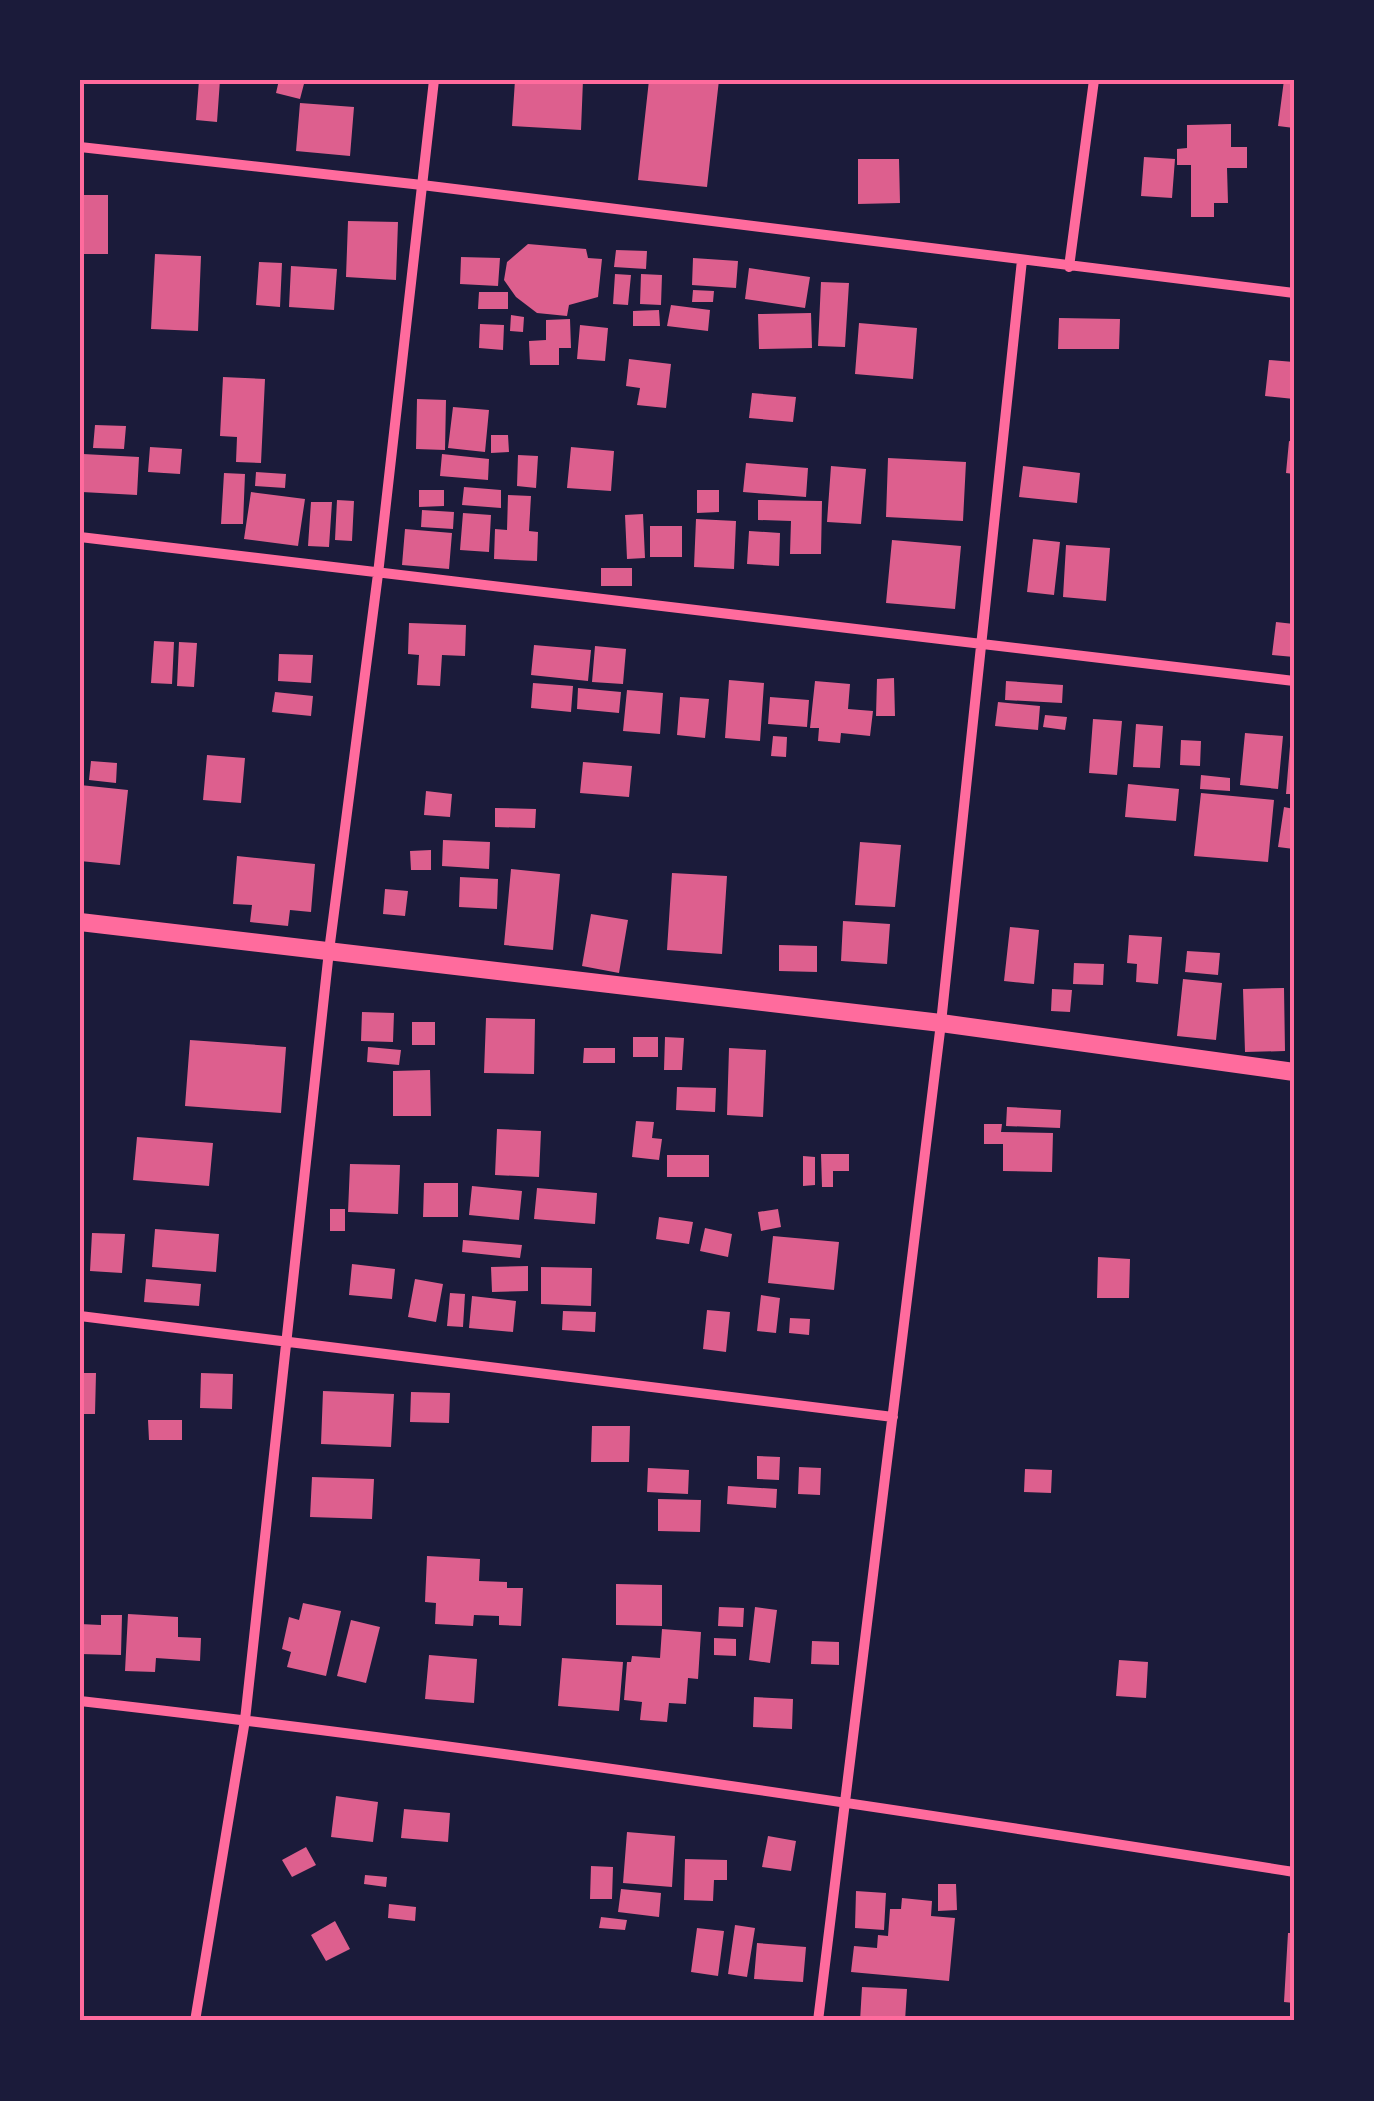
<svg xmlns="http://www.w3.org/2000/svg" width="1374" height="2101" font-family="Rubik,sans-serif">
  <rect width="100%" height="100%" fill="#1b1b3a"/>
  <!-- building -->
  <path fill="#dd5f8e" d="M199,80H220L217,122L196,120Z
    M279,80H305L300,99L276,93Z
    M515,80H583L581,130L512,126Z
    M649,80H719L707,187L638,180Z
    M1284,80H1294V128L1278,126Z
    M300,103L354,107L350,156L296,151Z
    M1231,124V147H1247V168H1227L1228,203H1214V217H1191V165H1177V149L1187,148V125Z
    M1144,157L1175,159L1172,198L1141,196Z
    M858,159H899L900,203L858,204Z
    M80,195H108V254H80Z
    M348,221L398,222L396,280L346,277Z
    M528,244L586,249L588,258L602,259L598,297L569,305L567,316L537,313L516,297L504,280L507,262Z
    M616,250L647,251L646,269L614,267Z
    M155,254L201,256L198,331L151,329Z
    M461,257L500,258L498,286L460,284Z
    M693,258L738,261L736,288L692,285Z
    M259,262L282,263L280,307L256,305Z
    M291,266L337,269L334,310L289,307Z
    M749,268L810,277L805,308L745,299Z
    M615,274L631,275L628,305L613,304Z
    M641,274L662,275L661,305L640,304Z
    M821,282L849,283L845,347L818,346Z
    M693,290L714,291L713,302H692Z
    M479,292H508V309H478Z
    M671,305L710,310L708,331L667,326Z
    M659,310L660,326H633V311Z
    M811,313L812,348L759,349L758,314Z
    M511,315L524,317L523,332L510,331Z
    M1059,318L1120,319L1119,349H1058Z
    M570,319L571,348H559V365H530L529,341L546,340V320Z
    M859,323L917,328L913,379L855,374Z
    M480,324L504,325L503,350L479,348Z
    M580,325L608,328L605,361L577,359Z
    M629,359L671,364L666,408L637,405L640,388L626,386Z
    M1269,360L1294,362V399L1265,396Z
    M223,377L265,379L261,463L236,462L237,437L220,436Z
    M752,393L796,397L793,422L749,418Z
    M417,399L446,400L445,450L416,449Z
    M453,407L489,410L485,452L448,448Z
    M95,425L126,426L124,449L93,448Z
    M491,435H508L509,452L491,453Z
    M1289,441L1294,442V474L1286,473Z
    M150,447L182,449L180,474L148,472Z
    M571,447L614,451L611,491L567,488Z
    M83,454L139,457L137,495L82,492Z
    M442,454L489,459L488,480L440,476Z
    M518,455L538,456L536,488L517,486Z
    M888,458L966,462L963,521L886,517Z
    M746,463L808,468L806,497L743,492Z
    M831,466L866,469L861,524L827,522Z
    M1023,466L1080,473L1077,503L1019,497Z
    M256,472L286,474L285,488L255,486Z
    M224,473L245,474L243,524H221Z
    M464,487L501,490V508L462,505Z
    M419,490H444V506L419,507Z
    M697,490H719V512L697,513Z
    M251,492L305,499L298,546L244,539Z
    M508,495L531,496L529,531L538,532L537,561L494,559L495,529L507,530Z
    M337,500L354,501L352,541L335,540Z
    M758,500L822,501L821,554H790L791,521L758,520Z
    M311,502H332L329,547L308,546Z
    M422,510L454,512L453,529L421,527Z
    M463,513L491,515L489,552L460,550Z
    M643,514L645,558L627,559L625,515Z
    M696,519L736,521L734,569L694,567Z
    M650,526H682V557H650Z
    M405,529L452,533L449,569L402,565Z
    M749,531L780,533L779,566L747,564Z
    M1033,539L1060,542L1054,595L1027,592Z
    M892,540L961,546L955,609L886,603Z
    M1066,545L1110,548L1106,601L1063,597Z
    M601,568H632V586H601Z
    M1276,622L1294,624V657L1272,655Z
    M409,623L466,625L465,656L442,655L440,686L417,685L419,655L408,654Z
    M154,641L174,642L172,684L151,683Z
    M179,642L197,643L194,687L177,686Z
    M534,645L591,650L588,681L531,675Z
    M595,646L626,649L623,684L592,682Z
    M279,654L313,655L311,683L278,681Z
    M894,678L895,716H876L877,679Z
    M729,680L764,683L760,741L725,738Z
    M815,681L850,684L848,709L873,711L870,736L841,733L840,743L818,741L819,728H810Z
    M1006,681L1063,685L1062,703L1005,700Z
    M533,683L573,686L571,712L531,708Z
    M578,688L621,692L619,713L577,709Z
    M627,690L663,693L660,734L623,731Z
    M275,692L313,696L311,716L272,712Z
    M680,697L709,699L705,738L677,735Z
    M770,697L809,700L807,727L768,724Z
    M998,702L1040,706L1038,730L995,726Z
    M1045,715L1067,717L1065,730L1043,727Z
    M1093,719L1122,721L1117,775L1089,773Z
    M1136,724L1163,726L1160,768L1133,767Z
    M1245,733L1283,736L1278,789L1240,785Z
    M1291,734H1294V794H1286Z
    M773,736L787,737L786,757L771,756Z
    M1181,740L1201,741L1200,766L1180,765Z
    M207,755L245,758L241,803L203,800Z
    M91,761L117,763L116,783L89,780Z
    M583,762L632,766L629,797L580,793Z
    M1201,775L1230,778V791L1200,789Z
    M1128,784L1179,789L1176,821L1125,817Z
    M80,785L128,790L120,865L80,861Z
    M426,791L452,794L450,817L424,815Z
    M1201,793L1274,800L1268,862L1194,856Z
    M1284,807L1294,809V849L1278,847Z
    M495,808L536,809L535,828L495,827Z
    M443,840L490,842L489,869L442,866Z
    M860,842L901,845L895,907L855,905Z
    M431,850V870H411L410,851Z
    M237,856L315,864L311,912L290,910L288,926L250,922L252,905L233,904Z
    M511,869L560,874L553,950L504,945Z
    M672,873L727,876L722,954L667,950Z
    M460,877L498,879L497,909L459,907Z
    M385,889L408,891L405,916L383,914Z
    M591,914L628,920L619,973L582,966Z
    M843,921L890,924L887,964L841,961Z
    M1010,927L1039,930L1034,984L1004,981Z
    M1129,935L1162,937L1158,984L1136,982L1137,964L1127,963Z
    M779,945L817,946V972L779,971Z
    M1187,951L1220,953L1218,975L1185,972Z
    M1074,963L1104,964L1103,985L1073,984Z
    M1183,979L1222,983L1216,1040L1177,1036Z
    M1284,988L1285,1051L1245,1052L1243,989Z
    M1052,989L1072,990L1070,1012L1051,1011Z
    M362,1012L394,1013L393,1042L361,1041Z
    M486,1018L535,1019L534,1074L484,1073Z
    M412,1022H435V1045H412Z
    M633,1037H658V1057H633Z
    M665,1037L684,1038L682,1070H664Z
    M190,1040L286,1047L281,1113L185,1106Z
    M368,1047L401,1050L399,1065L367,1062Z
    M584,1048H615V1063H583Z
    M729,1048L766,1050L763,1117L727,1115Z
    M430,1070L431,1116H393V1071Z
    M677,1087L716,1088L715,1112L676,1110Z
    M1007,1107L1061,1110L1060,1128L1006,1126Z
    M636,1121L654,1122L652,1138L662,1139L659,1160L632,1157Z
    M984,1124H1002L1001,1132L1053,1133L1052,1172L1003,1171V1144H984Z
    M497,1129L541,1131L539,1177L495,1175Z
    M137,1137L213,1143L209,1186L133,1180Z
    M821,1154H849V1171H833V1187H822Z
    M667,1155H709V1177H667Z
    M803,1156L815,1157V1185L803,1186Z
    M350,1164L400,1165L398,1214L348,1212Z
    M424,1183H458V1217H423Z
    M472,1186L522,1191L519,1220L469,1215Z
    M537,1188L597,1193L595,1224L534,1219Z
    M330,1209H345V1231H330Z
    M778,1209L781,1227L761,1231L758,1212Z
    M659,1217L693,1222L689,1244L656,1239Z
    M705,1228L732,1234L728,1257L700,1251Z
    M155,1229L219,1234L216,1272L152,1267Z
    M92,1233L125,1234L122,1273L90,1271Z
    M773,1236L839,1242L834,1290L768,1283Z
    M463,1240L522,1245L520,1258L462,1252Z
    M1098,1257L1130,1259L1129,1298H1097Z
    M352,1264L395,1269L392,1299L349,1295Z
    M528,1266V1291L492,1292L491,1267Z
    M541,1267L592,1268L591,1306L541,1304Z
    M146,1279L201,1284L199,1306L144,1302Z
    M415,1279L443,1284L436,1322L408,1317Z
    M450,1293L465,1294L463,1327L447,1326Z
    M761,1295L780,1298L776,1333L757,1331Z
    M472,1296L516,1301L513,1332L469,1328Z
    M707,1310L730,1312L726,1352L703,1349Z
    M563,1311L596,1312L595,1332L562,1330Z
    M790,1318L810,1319L809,1335L789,1333Z
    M80,1373H96L95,1414H80Z
    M201,1373L233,1374L232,1409L200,1408Z
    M323,1391L394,1394L391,1447L321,1444Z
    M411,1392L450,1393L449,1423L410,1422Z
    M148,1420H182V1440H149Z
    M592,1426H630L629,1462H591Z
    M757,1456L780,1457L779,1480L757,1479Z
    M799,1467L821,1468L820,1495L798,1494Z
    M648,1468L689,1470L688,1494L647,1492Z
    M1025,1469L1052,1470L1051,1493L1024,1492Z
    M312,1477L374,1479L372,1519L310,1517Z
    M728,1486L777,1489L776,1508L727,1504Z
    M658,1499L701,1500L700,1532L658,1531Z
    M427,1556L480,1559L479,1581L507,1582V1588H523L521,1626L499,1625V1616L474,1615L473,1626L435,1624L436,1603L425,1602Z
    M616,1584L662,1585V1626L616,1625Z
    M303,1603L341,1611L326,1676L287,1667L291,1652L282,1649L289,1617L299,1620Z
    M719,1607L744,1608L743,1627L718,1626Z
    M755,1607L777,1610L770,1663L749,1660Z
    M128,1614L178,1617V1637L201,1638L200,1661L156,1658L155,1672L125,1671Z
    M101,1615H122L121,1655L80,1654V1624L101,1625Z
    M351,1620L380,1627L366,1683L337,1676Z
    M662,1629L701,1632L698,1679L688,1678L686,1704L669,1703L667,1722L640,1720L642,1702L624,1700L627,1662H631L632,1656L660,1658Z
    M714,1638L736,1639V1656L714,1655Z
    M812,1641L839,1642V1665L811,1664Z
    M429,1655L477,1659L474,1703L425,1699Z
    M562,1658L623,1662L619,1711L558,1706Z
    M1119,1660L1148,1662L1146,1698L1116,1696Z
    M754,1697L793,1699L792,1729L753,1727Z
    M336,1796L378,1802L373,1842L331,1837Z
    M404,1809L450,1813L448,1842L401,1838Z
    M627,1832L675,1836L672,1887L623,1883Z
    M768,1836L796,1841L791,1871L762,1867Z
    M306,1847L316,1865L292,1877L282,1860Z
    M685,1859L727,1860V1880H714L713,1901L684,1900Z
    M591,1866L613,1867L612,1899H590Z
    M365,1875L387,1877L386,1887L364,1884Z
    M938,1884H956L957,1910L938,1911Z
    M621,1889L661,1893L659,1917L618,1912Z
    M856,1891L886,1893L884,1930L855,1928Z
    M902,1898L932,1901L931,1916L955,1918L949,1981L851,1972L854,1946L877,1948L878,1935L888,1936L890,1909H901Z
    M389,1904L416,1907L415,1921L388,1918Z
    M601,1917L627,1920L625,1930L599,1928Z
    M335,1921L350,1949L326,1961L311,1935Z
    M735,1925L755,1928L747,1977L728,1974Z
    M697,1928L724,1931L718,1976L691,1972Z
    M1288,1933H1294V2003L1284,2002Z
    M757,1943L806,1947L803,1982L754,1979Z
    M862,1987L907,1989L905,2021H860Z"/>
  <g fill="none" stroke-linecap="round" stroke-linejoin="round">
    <!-- minor -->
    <path stroke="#ff6b9d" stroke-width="10" d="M80,147L422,185L1294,293
      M1069,267L1094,80
      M80,537L1294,681
      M80,1316L893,1417
      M80,1701C486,1747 890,1808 1294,1872
      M195,2021L245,1720L329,951L378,574L434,80
      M818,2021L941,1023L1022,260"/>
    <!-- tertiary -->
    <path stroke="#ff6b9d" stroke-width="18" d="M80,922L941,1023L1294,1072"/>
  </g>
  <!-- border -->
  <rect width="1374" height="2101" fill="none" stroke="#1b1b3a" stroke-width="165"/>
  <rect x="82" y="82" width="1210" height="1936" fill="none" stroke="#ff6b9d" stroke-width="4"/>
</svg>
